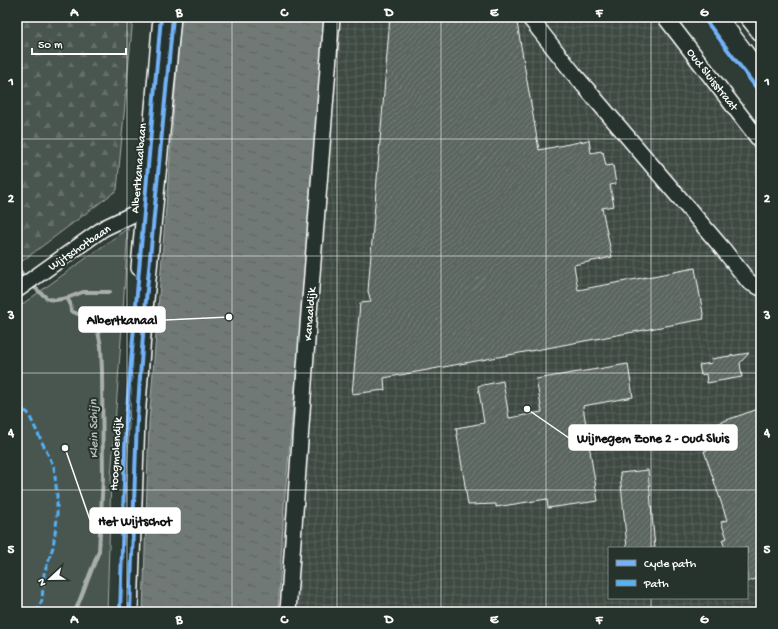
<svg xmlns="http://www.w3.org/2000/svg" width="778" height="629" font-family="'Gochi Hand',sans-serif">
  <defs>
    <pattern id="industrial-grid" width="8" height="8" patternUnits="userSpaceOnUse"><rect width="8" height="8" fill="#3c4842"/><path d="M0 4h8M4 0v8" fill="none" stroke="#59635e"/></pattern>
    <pattern id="forest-firs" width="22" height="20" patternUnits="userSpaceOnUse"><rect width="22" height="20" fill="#4a544f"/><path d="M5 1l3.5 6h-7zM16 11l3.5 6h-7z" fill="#656e69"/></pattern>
    <pattern id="water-ripples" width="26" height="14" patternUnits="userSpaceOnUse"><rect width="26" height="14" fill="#707975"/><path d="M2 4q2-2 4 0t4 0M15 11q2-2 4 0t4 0" fill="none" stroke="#5e6260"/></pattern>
    <pattern id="building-hatch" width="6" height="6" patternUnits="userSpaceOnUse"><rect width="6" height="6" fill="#5b6661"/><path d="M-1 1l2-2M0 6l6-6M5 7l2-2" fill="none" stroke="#747d79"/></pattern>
  </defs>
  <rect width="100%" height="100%" fill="#2f3b35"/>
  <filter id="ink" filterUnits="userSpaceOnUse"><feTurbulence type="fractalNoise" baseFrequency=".025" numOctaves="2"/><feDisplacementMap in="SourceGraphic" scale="8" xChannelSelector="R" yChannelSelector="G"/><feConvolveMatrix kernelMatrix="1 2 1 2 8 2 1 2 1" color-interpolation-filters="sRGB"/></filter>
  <g filter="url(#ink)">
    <!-- industrial -->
    <path fill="url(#industrial-grid)" fill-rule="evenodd" d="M327,17H665L761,142V612H278L284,506ZM609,548H747V598H609Z"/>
    <!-- forest -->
    <path fill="url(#forest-firs)" stroke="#a4aaa7" d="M17,17H133L117,190L17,265Z"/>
    <!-- park -->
    <path fill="#4a544f" stroke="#a4aaa7" d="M128,228L122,326L111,478L107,612H17V308Z"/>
    <!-- water -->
    <path fill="url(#water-ripples)" stroke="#a9afac" d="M181,17H327L302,312L284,506L278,612H143L149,423Z"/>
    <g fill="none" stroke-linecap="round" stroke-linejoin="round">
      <!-- stream -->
      <path stroke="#a9afac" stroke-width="4" d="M17,267L23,275
        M34,287L48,299L56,300L67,298L83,292H110
        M67,298L70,303L71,311L78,314L107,319
        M75,612L99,551L103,477L102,371L101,346L95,317"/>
    </g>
    <!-- building -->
    <path fill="url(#building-hatch)" stroke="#fff" d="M390,17H516L539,150L589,140L591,153L601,151L602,153L603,152L606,166L613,165L616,184L610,185L614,206L602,208L612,257L574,265L578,290L695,268L704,319L384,378L385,390L352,394L360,303L371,302L368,291Z
      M749,353L740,363L742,377L707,383L706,374L701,375L699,365L712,363L711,359Z
      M628,364L633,397L583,406L598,501L548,508L547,499L496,507V504L468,505L456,428L484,423L478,386L503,381L509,418L542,412L536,379Z
      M761,408V577L747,582V548H725L722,540L727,538L721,522L727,520L704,451L726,444L718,423Z
      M648,470L655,548H627L620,473Z"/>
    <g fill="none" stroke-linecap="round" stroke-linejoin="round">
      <!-- minor casing -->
      <g stroke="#fff" stroke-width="18">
        <path id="minor" d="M529,17L574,74L723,249L749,282L761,288
          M665,17L761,142
          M139,268L161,17
          M17,290L104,228L144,209
          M130,612L137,420L144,321L173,17
          M288,612L308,326L332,17"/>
      </g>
      <!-- major casing -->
      <g stroke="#fff" stroke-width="21">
        <path id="major" d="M717,17L761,75
          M749,17L761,32"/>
      </g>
      <!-- minor -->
      <use href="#minor" stroke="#26332d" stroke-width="15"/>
      <!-- major -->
      <use href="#major" stroke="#26332d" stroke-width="18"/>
      <!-- quiet -->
      <path stroke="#52b3f8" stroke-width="3" stroke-dasharray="6 3" stroke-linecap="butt" d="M17,406L28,413L54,467L57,495V519L53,547L44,574L42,600L37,612"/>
      <!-- cycleway casing -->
      <g stroke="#26332d" stroke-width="6">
        <path id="cycleway" d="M703,17L761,94
          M120,612L126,419L161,17
          M130,612L137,420L144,321L173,17"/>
      </g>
      <!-- cycleway -->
      <use href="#cycleway" stroke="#73b2f8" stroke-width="4"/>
    </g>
  </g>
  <!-- grid -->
  <path fill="none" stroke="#fff" stroke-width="1" stroke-opacity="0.55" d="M127,17V612M232,17V612M337,17V612M441,17V612M546,17V612M651,17V548M17,139H761M17,256H761M17,373H761M17,490H761M651,598V612"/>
  <g text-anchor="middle" stroke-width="4" stroke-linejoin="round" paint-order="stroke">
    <!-- street labels -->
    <g font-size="12" fill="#fff" stroke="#26332d">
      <text transform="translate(713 79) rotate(52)" y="4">Oud Sluisstraat</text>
      <text transform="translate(138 168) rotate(-85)" y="4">Albertkanaalbaan</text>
      <text transform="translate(79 247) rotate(-34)" y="4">Wijtschotbaan</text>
      <text transform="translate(309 314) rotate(-86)" y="4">Kanaaldijk</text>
      <text transform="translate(115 454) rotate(-87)" y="4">Hoogmolendijk</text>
    </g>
    <!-- water labels -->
    <g font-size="13" font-style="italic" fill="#b8bcba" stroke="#26332d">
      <text transform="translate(92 429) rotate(-91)" y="5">Klein Schijn</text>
    </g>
  </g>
  <!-- callouts -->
  <path fill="none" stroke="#fff" stroke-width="1.5" d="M229 317L165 320M527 409L569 438M65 448L90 520"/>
  <g fill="#fff" stroke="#26332d" stroke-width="1.5">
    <circle cx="229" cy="317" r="4"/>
    <circle cx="527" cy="409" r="4"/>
    <circle cx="65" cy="448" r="4"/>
  </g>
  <g fill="#fff" stroke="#fff" stroke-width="1.5">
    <rect x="79" y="307" width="86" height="25" rx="4"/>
    <rect x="569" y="425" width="168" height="25" rx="4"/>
    <rect x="90" y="508" width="90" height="25" rx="4"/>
  </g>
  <g font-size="13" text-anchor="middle" font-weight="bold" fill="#111">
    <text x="122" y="324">Albertkanaal</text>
    <text x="653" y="442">Wijnegem Zone 2 - Oud Sluis</text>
    <text x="135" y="525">Het Wijtschot</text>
  </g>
  <!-- margin -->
  <rect width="778" height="629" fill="none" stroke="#26332d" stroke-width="44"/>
  <!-- legend -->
  <rect x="608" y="547" width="140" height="52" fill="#26332d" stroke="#7d8581"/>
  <rect x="616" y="560" width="20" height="6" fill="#73b2f8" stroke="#7d8581"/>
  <text x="644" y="567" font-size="12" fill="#ffffff">Cycle path</text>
  <rect x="616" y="580" width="20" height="6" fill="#52b3f8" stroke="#7d8581"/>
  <text x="644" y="587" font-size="12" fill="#ffffff">Path</text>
  <!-- north arrow -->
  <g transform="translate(50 579) rotate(248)" stroke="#26332d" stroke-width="3" paint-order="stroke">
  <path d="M0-3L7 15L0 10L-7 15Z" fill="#ffffff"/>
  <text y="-6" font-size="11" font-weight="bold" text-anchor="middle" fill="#ffffff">N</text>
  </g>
  <!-- scale -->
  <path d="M32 48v6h94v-6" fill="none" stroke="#ffffff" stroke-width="2"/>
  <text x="38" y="48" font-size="12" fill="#ffffff" stroke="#26332d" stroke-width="3" paint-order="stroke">50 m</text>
  <rect x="22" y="22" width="734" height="585" fill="none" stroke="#fff" stroke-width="1.5"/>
  <g font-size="13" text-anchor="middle" font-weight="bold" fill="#fff">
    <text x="74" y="16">A</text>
    <text x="179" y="16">B</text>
    <text x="284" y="16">C</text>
    <text x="389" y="16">D</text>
    <text x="494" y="16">E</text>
    <text x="599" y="16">F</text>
    <text x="704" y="16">G</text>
    <text x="11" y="85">1</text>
    <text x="767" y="85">1</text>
    <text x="11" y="202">2</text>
    <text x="767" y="202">2</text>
    <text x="11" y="319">3</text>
    <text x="767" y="319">3</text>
    <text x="11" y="436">4</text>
    <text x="767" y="436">4</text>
    <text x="11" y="553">5</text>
    <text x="767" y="553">5</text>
    <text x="74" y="623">A</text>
    <text x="179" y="623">B</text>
    <text x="284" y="623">C</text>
    <text x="389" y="623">D</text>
    <text x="494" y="623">E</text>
    <text x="599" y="623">F</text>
    <text x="704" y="623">G</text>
  </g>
</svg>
